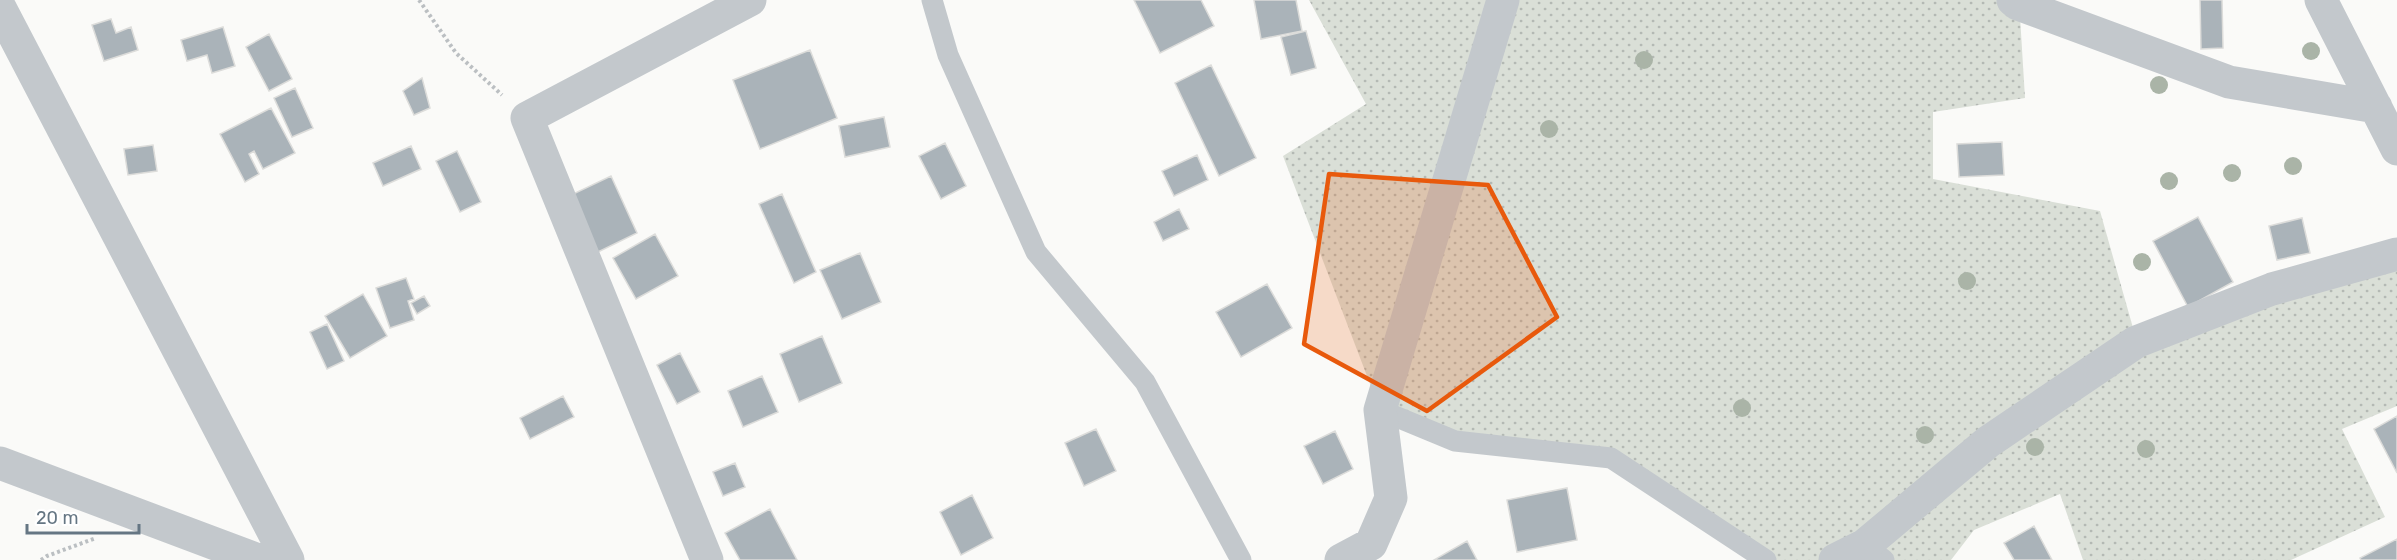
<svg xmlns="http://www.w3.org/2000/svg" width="2397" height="560" font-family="Rubik,sans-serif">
  <defs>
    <pattern id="grass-dots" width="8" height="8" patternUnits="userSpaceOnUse" patternTransform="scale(1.5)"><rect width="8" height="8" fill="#dadfd7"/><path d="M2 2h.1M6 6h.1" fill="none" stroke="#b4b9b4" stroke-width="1.8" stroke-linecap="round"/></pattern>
  </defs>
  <rect width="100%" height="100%" fill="#fafaf8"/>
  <!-- grass -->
  <path fill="url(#grass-dots)" d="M1309,0H2019L2025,98L1933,112V179L2100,211L2137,342L2397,254V406L2342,429L2385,517L2291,560H2083L2060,494L1974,530L1951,560H1766L1611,458L1455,441L1380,410L1283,156L1366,104Z"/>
  <!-- building -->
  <path fill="#aab3b9" stroke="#dcdcda" stroke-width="1.5" d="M1134,0H1201L1214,26L1160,53Z
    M1254,0H1296L1302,31L1261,39Z
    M2200,0H2222L2223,48L2201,49Z
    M111,19L116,33L131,27L138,50L104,61L92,25Z
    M223,27L235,66L212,73L207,55L187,61L181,40Z
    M1306,31L1316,68L1291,75L1281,37Z
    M269,34L292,79L269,91L246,47Z
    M810,50L837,118L760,149L733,80Z
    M1211,65L1256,158L1219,176L1175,83Z
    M422,78L430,108L414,115L403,91Z
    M295,88L313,128L292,137L274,98Z
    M271,108L295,153L263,169L254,151L249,154L259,174L245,182L220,134Z
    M884,117L890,147L845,157L839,126Z
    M2002,142L2004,175L1959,177L1957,144Z
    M945,143L966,186L941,199L919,156Z
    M153,145L157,171L128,175L124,149Z
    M411,146L421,169L383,186L373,163Z
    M457,151L481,202L460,212L436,161Z
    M1197,155L1208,180L1174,196L1162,171Z
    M611,176L637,233L598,252L571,195Z
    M782,194L816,272L794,283L759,204Z
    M1179,209L1189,229L1163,241L1154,222Z
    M2198,217L2233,282L2188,307L2153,241Z
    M2302,218L2310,253L2277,260L2269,226Z
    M655,234L678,276L636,299L613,258Z
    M860,253L881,302L842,319L820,270Z
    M406,278L414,299L408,301L414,320L390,328L376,288Z
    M1267,284L1292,328L1241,357L1216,312Z
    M363,294L387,336L350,358L325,316Z
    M424,296L430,306L417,314L411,303Z
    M327,324L344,361L327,369L310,332Z
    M822,336L842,383L799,402L780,354Z
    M680,353L700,392L677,404L657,365Z
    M762,376L778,412L743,427L728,391Z
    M563,396L574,417L530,439L520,418Z
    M2397,416V473L2374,429Z
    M1096,429L1116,471L1084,486L1065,443Z
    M1335,431L1353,469L1323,484L1304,446Z
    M735,463L745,487L723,496L713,472Z
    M1567,488L1577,540L1517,552L1507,500Z
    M972,495L993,538L961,555L940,512Z
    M770,509L797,560H740L725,533Z
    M2034,526L2052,560H2014L2004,543Z
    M2397,539V560H2361L2360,558Z
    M1467,541L1477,560H1434Z"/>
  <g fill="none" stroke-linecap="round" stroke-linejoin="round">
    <!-- path -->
    <path stroke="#bbbfc2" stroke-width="4" stroke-dasharray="3 3" stroke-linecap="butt" d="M419,0L456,53L502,95
      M41,560L47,556L96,538"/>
    <!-- service -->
    <path stroke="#c3c8cc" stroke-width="21" d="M932,0L948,55L1036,252L1145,382L1241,560
      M1380,410L1455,441L1611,458L1766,560
      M1865,545L1884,560"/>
    <!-- minor -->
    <path stroke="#c3c8cc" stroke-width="33" d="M2013,0L2018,4L2229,82L2376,107
      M2321,0L2397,149
      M0,8L288,560
      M0,463L258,560
      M707,560L527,118L750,0
      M1341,560L1371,544L1391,498L1380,410L1503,0
      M1835,560L1865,545L1988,442L2136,342L2272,289L2397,254"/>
  </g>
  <!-- trees -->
  <g fill="#aab4a7">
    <circle cx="2311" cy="51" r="9"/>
    <circle cx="1644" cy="60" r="9"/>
    <circle cx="2159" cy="85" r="9"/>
    <circle cx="1549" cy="129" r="9"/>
    <circle cx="2293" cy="166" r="9"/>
    <circle cx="2232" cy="173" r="9"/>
    <circle cx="2169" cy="181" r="9"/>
    <circle cx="2142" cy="262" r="9"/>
    <circle cx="1967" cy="281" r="9"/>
    <circle cx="1742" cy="408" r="9"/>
    <circle cx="1925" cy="435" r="9"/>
    <circle cx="2035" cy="447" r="9"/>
    <circle cx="2146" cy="449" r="9"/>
  </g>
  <!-- marked area -->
  <path fill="#e8590c" fill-opacity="0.2" stroke="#e8590c" stroke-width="4.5" stroke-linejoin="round" d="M1329,174L1488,185L1557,317L1427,411L1304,344Z"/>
  <!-- scale -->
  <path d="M27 524v9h112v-9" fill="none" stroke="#657683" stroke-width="3"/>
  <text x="36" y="524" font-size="18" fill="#657683" stroke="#ffffff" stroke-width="4.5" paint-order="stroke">20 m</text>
</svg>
